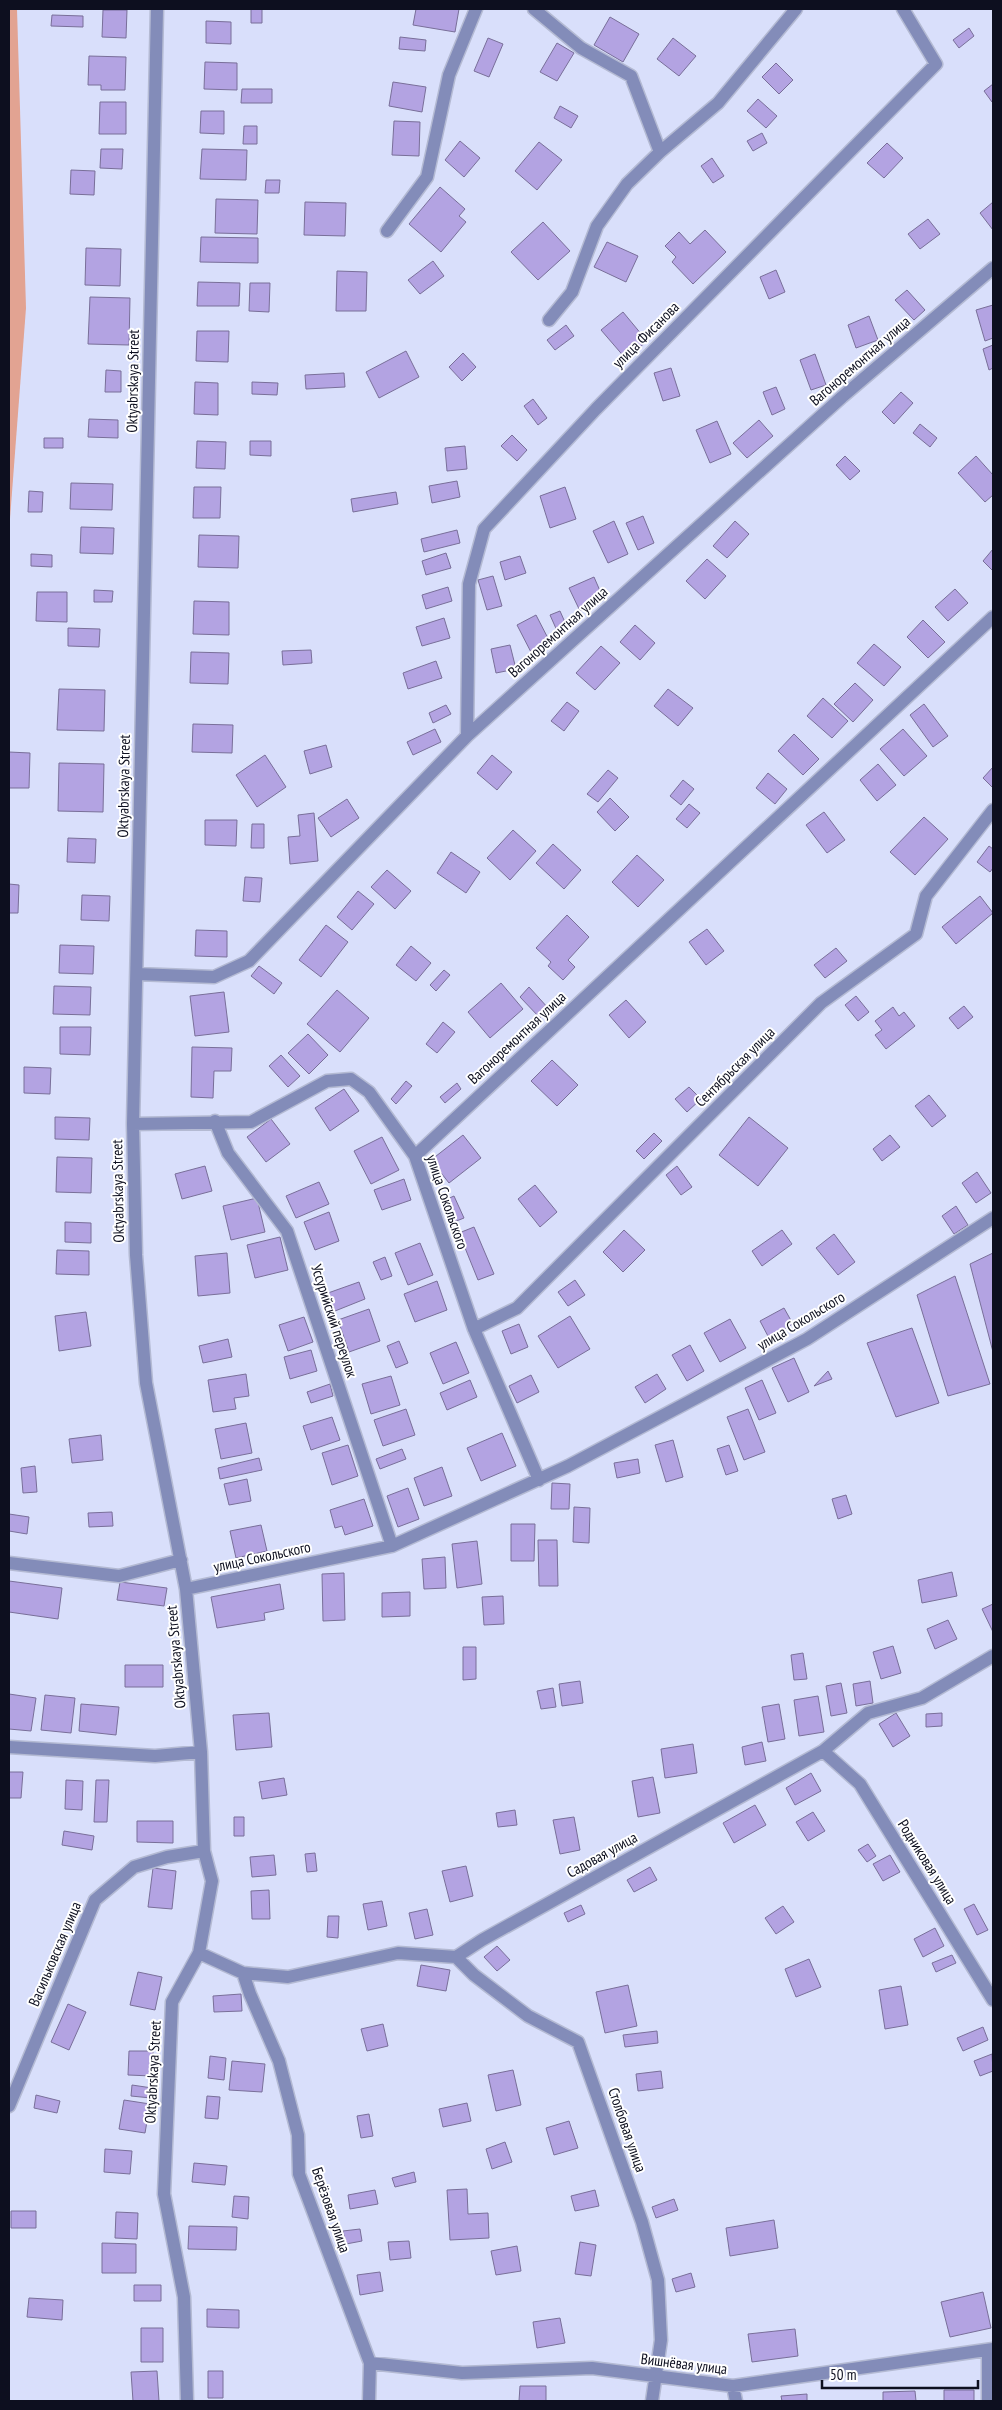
<svg xmlns="http://www.w3.org/2000/svg" width="1002" height="2410" font-family="'PT Sans Narrow',sans-serif">
  <rect width="100%" height="100%" fill="#d9dffb"/>
  <!-- green -->
  <path fill="#e2a392" d="M9,9H17L26,308L9,532Z"/>
  <!-- building -->
  <path fill="#b3a3e2" stroke="#796f99" d="M251,9H262V23H251Z
    M416,9H459L455,32L413,25Z
    M103,10H127L126,38L102,37Z
    M52,15L83,16V27L51,26Z
    M610,17L639,34L623,62L594,45Z
    M206,21L231,22V44L206,43Z
    M969,28L974,36L959,48L953,40Z
    M400,37L426,40L425,51L399,49Z
    M488,38L503,44L489,77L474,71Z
    M673,38L696,56L679,76L657,59Z
    M557,43L574,53L557,81L540,72Z
    M89,56L126,57L125,90H101V85H88Z
    M205,62L237,63V90L204,89Z
    M776,63L793,80L779,94L762,77Z
    M393,82L426,87L422,112L389,106Z
    M993,84V101L992,102L984,91Z
    M242,89H272V103H241Z
    M758,99L777,116L766,128L747,111Z
    M100,102H126V134H99Z
    M560,106L578,116L571,128L554,118Z
    M201,111H224V134L200,133Z
    M394,121L420,122L419,156L392,155Z
    M244,126H257V144H243Z
    M762,133L767,143L753,151L747,141Z
    M460,141L480,158L464,177L445,160Z
    M539,142L562,160L537,190L515,171Z
    M887,143L903,158L884,178L867,163Z
    M101,149H123L122,169L100,168Z
    M202,149L247,150L246,180L200,179Z
    M712,158L724,176L713,183L701,166Z
    M71,170L95,171L94,195L70,194Z
    M266,180H280L279,193H265Z
    M440,187L465,209L459,216L466,222L441,252L409,224Z
    M216,199L258,200L257,234L215,233Z
    M305,202L346,203L345,236L304,235Z
    M993,202V230L980,213Z
    M928,219L940,234L920,249L908,234Z
    M543,222L570,251L538,280L511,252Z
    M705,230L726,252L693,284L672,262L676,257L665,246L679,232L690,244Z
    M201,237L258,238V263L200,262Z
    M607,242L638,256L626,282L594,267Z
    M86,248L121,249L120,286L85,285Z
    M433,261L444,276L420,294L408,280Z
    M776,270L785,292L769,299L760,277Z
    M337,271L367,272L366,311H336Z
    M198,282L240,283L239,306H197Z
    M250,283H270L269,312L249,311Z
    M907,290L925,310L914,320L895,300Z
    M90,297L130,298L129,345L88,344Z
    M993,305V338L985,341L976,310Z
    M623,312L647,341L626,359L601,330Z
    M869,316L878,340L856,348L848,325Z
    M566,325L574,336L555,350L547,340Z
    M197,331H229L228,362L196,361Z
    M993,345V368L989,370L983,349Z
    M406,351L419,377L379,398L366,372Z
    M463,353L476,367L462,381L449,367Z
    M815,354L826,385L811,390L800,360Z
    M671,368L680,396L663,401L654,373Z
    M106,370L121,371V392H105Z
    M344,373L345,387L306,389L305,375Z
    M195,382L218,383V415L194,414Z
    M252,382L278,383L277,395L252,394Z
    M776,387L785,409L772,415L763,392Z
    M901,392L913,403L894,424L882,412Z
    M533,399L547,418L538,425L524,406Z
    M89,419L118,420V438L88,437Z
    M759,420L773,436L747,458L733,443Z
    M717,421L731,454L710,463L696,430Z
    M920,424L937,438L930,447L913,433Z
    M512,435L527,450L517,461L501,446Z
    M44,438H63V448H44Z
    M197,441L226,442L225,469L196,468Z
    M250,441H271V456L250,455Z
    M465,446L467,469L447,471L445,448Z
    M845,456L860,471L850,480L836,465Z
    M976,456L993,475V495L985,502L958,473Z
    M457,481L460,497L432,503L429,486Z
    M71,483L113,484L112,510L70,509Z
    M194,487H221L220,518H193Z
    M565,487L576,519L550,528L540,496Z
    M29,491L43,492L42,512H28Z
    M396,492L398,504L353,512L351,499Z
    M643,516L654,543L638,550L626,523Z
    M614,521L628,554L608,563L593,531Z
    M735,521L749,534L727,558L713,546Z
    M81,527L114,528L113,554L80,553Z
    M457,530L460,543L424,552L421,539Z
    M199,535L239,536L238,568L198,567Z
    M993,549V571L983,561Z
    M446,553L451,568L426,575L422,561Z
    M31,554L52,555V567L31,566Z
    M520,556L526,573L505,580L500,562Z
    M707,559L726,576L705,599L686,581Z
    M493,576L502,606L487,610L478,580Z
    M594,577L604,600L580,611L569,588Z
    M448,587L452,601L426,609L422,595Z
    M955,589L968,603L948,621L935,607Z
    M94,590L113,591L112,602H94Z
    M37,592H67V622L36,621Z
    M194,601L229,602V635L193,634Z
    M560,611L568,629L558,633L550,615Z
    M536,615L552,646L533,656L517,625Z
    M444,618L450,638L422,646L416,627Z
    M923,620L945,642L928,658L907,637Z
    M635,625L655,643L640,660L620,642Z
    M68,628L100,629L99,647L68,646Z
    M874,644L901,667L884,686L857,663Z
    M510,645L516,669L496,673L491,649Z
    M601,646L620,663L595,690L576,673Z
    M311,650L312,663L283,665L282,651Z
    M191,652L229,653L228,684L190,683Z
    M436,661L442,678L408,689L403,673Z
    M855,683L873,700L853,722L834,704Z
    M59,689L105,690L104,731L57,730Z
    M668,689L693,708L678,726L654,706Z
    M823,698L848,721L832,738L807,716Z
    M567,702L579,711L564,731L551,721Z
    M924,704L948,736L933,747L910,715Z
    M446,705L451,714L433,723L429,713Z
    M193,724L233,725L232,753L192,752Z
    M435,729L441,742L413,755L407,742Z
    M903,729L927,756L904,776L880,749Z
    M794,734L819,759L803,775L778,751Z
    M326,745L332,767L310,774L304,751Z
    M9,752L30,753L29,788H9Z
    M265,755L286,787L257,807L236,775Z
    M492,755L512,772L497,790L477,773Z
    M59,763L104,764L103,812L58,811Z
    M878,764L896,785L877,801L860,780Z
    M993,767V788L983,778Z
    M608,770L618,778L598,802L587,794Z
    M768,773L787,789L775,804L756,788Z
    M683,780L694,789L681,805L670,796Z
    M610,798L629,817L615,831L597,812Z
    M347,799L359,818L331,837L318,818Z
    M689,804L700,813L687,828L676,819Z
    M824,812L845,840L827,853L806,825Z
    M314,813L318,861L290,864L288,837L300,836L298,815Z
    M924,817L948,839L915,875L890,852Z
    M205,820H237L236,846L205,845Z
    M252,824H264V848H251Z
    M513,830L536,851L510,880L487,858Z
    M68,838L96,839L95,863L67,862Z
    M553,844L581,870L564,889L536,863Z
    M989,846L993,849V868L990,872L977,862Z
    M451,852L480,872L466,893L437,873Z
    M637,855L664,880L638,907L612,882Z
    M387,870L411,891L395,909L371,887Z
    M245,877L262,878L260,902L243,901Z
    M9,884L19,885L18,913H9Z
    M358,891L374,904L352,930L337,917Z
    M82,895L110,896L109,921L81,920Z
    M980,896L993,913L956,944L942,927Z
    M567,915L589,937L568,960L575,967L563,980L548,966L551,962L536,948Z
    M326,925L348,942L321,977L299,960Z
    M707,929L724,951L706,965L689,942Z
    M196,930L227,931V957L195,956Z
    M60,945L94,946L93,974L59,973Z
    M411,946L431,963L416,981L396,965Z
    M836,948L847,961L825,978L814,965Z
    M259,966L282,983L274,994L251,976Z
    M444,970L450,975L436,991L430,985Z
    M501,983L523,1009L490,1038L468,1012Z
    M54,986L91,987L90,1015L53,1014Z
    M529,987L549,1009L540,1018L520,997Z
    M337,990L369,1018L340,1052L307,1024Z
    M224,992L229,1032L195,1036L190,996Z
    M856,996L869,1012L858,1021L845,1005Z
    M626,1000L646,1022L629,1038L609,1015Z
    M964,1006L973,1017L958,1029L949,1018Z
    M893,1007L899,1016L904,1012L915,1026L886,1049L875,1035L882,1030L875,1021Z
    M443,1022L455,1032L437,1053L426,1044Z
    M60,1027H91L90,1055L60,1054Z
    M308,1034L328,1055L309,1074L288,1053Z
    M192,1047L232,1048L231,1071H214L213,1098L191,1097Z
    M281,1055L300,1076L288,1087L269,1066Z
    M552,1060L578,1085L557,1106L531,1081Z
    M24,1067L51,1068L50,1094L24,1093Z
    M406,1081L412,1086L396,1104L391,1099Z
    M457,1083L461,1089L445,1103L440,1097Z
    M689,1087L701,1099L687,1112L675,1099Z
    M344,1089L359,1111L330,1131L315,1108Z
    M929,1095L946,1116L932,1127L915,1106Z
    M55,1117L90,1118L89,1140L55,1139Z
    M749,1117L788,1148L758,1186L719,1155Z
    M271,1119L290,1144L266,1162L247,1137Z
    M654,1133L662,1141L644,1159L636,1151Z
    M463,1135L481,1158L449,1183L431,1160Z
    M890,1135L900,1147L882,1161L873,1149Z
    M382,1137L399,1170L371,1184L354,1151Z
    M57,1157L92,1158L91,1193L56,1192Z
    M205,1166L212,1191L182,1199L175,1174Z
    M677,1166L692,1187L681,1195L666,1175Z
    M977,1172L991,1193L976,1203L962,1183Z
    M404,1179L411,1200L382,1210L374,1190Z
    M319,1182L329,1204L296,1218L286,1196Z
    M535,1185L557,1212L540,1227L518,1199Z
    M454,1196L464,1218L454,1222L445,1200Z
    M257,1198L265,1232L231,1240L223,1206Z
    M956,1206L968,1225L954,1234L942,1216Z
    M329,1212L339,1241L315,1250L304,1222Z
    M65,1222L91,1223V1243L65,1242Z
    M474,1227L494,1274L478,1280L459,1233Z
    M624,1230L645,1250L623,1272L603,1252Z
    M782,1230L792,1244L762,1266L752,1251Z
    M834,1234L855,1262L838,1275L816,1248Z
    M280,1237L288,1270L255,1278L247,1245Z
    M420,1243L433,1275L408,1285L395,1253Z
    M57,1250L89,1251V1275L56,1274Z
    M227,1253L230,1293L198,1296L195,1256Z
    M993,1253V1352L970,1264Z
    M385,1257L392,1276L381,1280L373,1262Z
    M955,1276L990,1384L948,1396L917,1295Z
    M575,1280L585,1295L568,1306L558,1292Z
    M437,1281L447,1310L415,1322L404,1294Z
    M359,1282L365,1299L335,1311L328,1293Z
    M784,1308L793,1324L769,1338L760,1321Z
    M369,1309L380,1341L349,1352L338,1320Z
    M86,1312L91,1346L59,1351L55,1316Z
    M570,1316L590,1349L558,1368L538,1336Z
    M304,1317L313,1342L288,1351L279,1325Z
    M730,1319L746,1348L720,1362L704,1333Z
    M519,1324L528,1347L511,1354L502,1331Z
    M912,1328L939,1403L896,1417L867,1343Z
    M228,1339L232,1357L203,1363L199,1346Z
    M399,1341L408,1363L396,1368L387,1346Z
    M456,1342L469,1373L443,1384L430,1353Z
    M690,1345L704,1371L687,1381L672,1355Z
    M311,1350L317,1371L290,1379L284,1357Z
    M794,1358L809,1392L788,1402L772,1368Z
    M828,1371L832,1379L814,1386Z
    M246,1374L249,1396L234,1398L236,1409L213,1412L208,1380Z
    M657,1374L666,1389L645,1403L635,1387Z
    M531,1375L539,1392L517,1403L509,1386Z
    M391,1376L400,1405L371,1414L362,1384Z
    M470,1380L477,1397L447,1410L440,1393Z
    M762,1380L776,1413L759,1420L745,1388Z
    M330,1384L333,1396L311,1403L307,1392Z
    M406,1409L415,1435L383,1446L374,1420Z
    M748,1409L765,1452L744,1460L727,1417Z
    M332,1417L340,1440L311,1450L303,1426Z
    M246,1423L252,1453L221,1459L215,1429Z
    M502,1433L516,1466L481,1481L467,1448Z
    M101,1435L103,1460L72,1463L69,1439Z
    M673,1440L683,1477L666,1482L655,1445Z
    M348,1445L358,1476L332,1485L322,1453Z
    M729,1445L738,1471L726,1475L717,1449Z
    M402,1449L406,1459L380,1469L376,1459Z
    M259,1458L262,1470L220,1479L218,1468Z
    M638,1459L640,1473L617,1478L614,1463Z
    M35,1466L37,1492L23,1493L21,1468Z
    M442,1467L452,1496L424,1506L414,1478Z
    M247,1479L251,1501L229,1505L224,1484Z
    M552,1483L570,1484L569,1509H551Z
    M408,1488L419,1519L398,1527L387,1496Z
    M846,1495L852,1514L838,1519L832,1499Z
    M364,1499L373,1526L345,1535L342,1526L335,1528L330,1510Z
    M574,1507L590,1508L589,1543L573,1542Z
    M112,1512L113,1526L89,1527L88,1513Z
    M9,1514L29,1517L27,1534L9,1531Z
    M511,1524H535L534,1561H511Z
    M261,1525L267,1551L236,1558L230,1531Z
    M538,1540H557L558,1586H539Z
    M477,1541L482,1584L457,1588L452,1544Z
    M445,1557L446,1588L424,1589L422,1559Z
    M952,1572L957,1596L922,1603L918,1580Z
    M344,1573L345,1620L323,1621L322,1574Z
    M9,1581L62,1588L58,1619L9,1612Z
    M120,1582L167,1588L164,1606L117,1600Z
    M280,1584L284,1609L264,1613L265,1620L217,1628L211,1597Z
    M410,1592V1616L382,1617V1593Z
    M503,1596L504,1624L484,1625L482,1597Z
    M993,1604V1632L982,1609Z
    M948,1620L957,1639L935,1649L927,1629Z
    M893,1646L901,1673L881,1679L873,1652Z
    M463,1647H476V1679L463,1680Z
    M803,1653L807,1679L794,1680L791,1655Z
    M125,1665H163V1687H125Z
    M580,1681L583,1703L562,1706L559,1684Z
    M870,1681L873,1703L856,1706L853,1684Z
    M841,1683L847,1713L831,1716L826,1686Z
    M553,1688L556,1707L541,1709L537,1691Z
    M9,1694L36,1698L31,1731L9,1729Z
    M45,1695L75,1698L71,1733L41,1730Z
    M818,1696L824,1732L799,1736L794,1700Z
    M81,1704L119,1707L116,1735L79,1731Z
    M779,1704L785,1739L768,1742L762,1707Z
    M269,1713L272,1747L236,1750L233,1715Z
    M896,1713L910,1736L893,1747L879,1724Z
    M942,1713V1726L926,1727V1714Z
    M762,1742L766,1761L745,1765L742,1747Z
    M693,1744L697,1773L665,1778L661,1749Z
    M9,1772H23L21,1798H9Z
    M811,1773L821,1791L795,1805L786,1788Z
    M653,1777L660,1813L638,1817L632,1781Z
    M284,1778L287,1795L262,1799L259,1782Z
    M66,1780L83,1781L82,1810L65,1809Z
    M96,1780H109L107,1822H94Z
    M755,1805L766,1825L734,1843L723,1823Z
    M515,1810L517,1825L498,1827L496,1813Z
    M813,1812L825,1831L808,1841L796,1822Z
    M234,1817H244V1836H234Z
    M574,1817L580,1850L560,1854L553,1820Z
    M137,1821H173V1843L137,1842Z
    M64,1831L94,1836L92,1850L62,1845Z
    M868,1844L876,1856L867,1862L858,1850Z
    M315,1853L317,1871L307,1872L305,1854Z
    M274,1855L276,1875L252,1877L250,1857Z
    M890,1855L900,1872L883,1881L873,1864Z
    M466,1866L473,1896L450,1902L442,1871Z
    M650,1867L657,1880L634,1892L627,1880Z
    M153,1868L176,1871L172,1909L148,1907Z
    M269,1890L270,1919H252L251,1891Z
    M382,1901L387,1926L368,1930L363,1904Z
    M974,1904L988,1930L977,1935L964,1909Z
    M581,1905L585,1914L568,1922L564,1913Z
    M783,1906L794,1922L776,1934L765,1918Z
    M427,1909L433,1935L415,1939L409,1913Z
    M328,1916H339L338,1938L327,1937Z
    M935,1928L944,1946L923,1957L914,1939Z
    M497,1946L510,1960L497,1971L484,1957Z
    M952,1955L956,1963L936,1972L932,1963Z
    M809,1959L821,1987L796,1997L785,1969Z
    M421,1965L450,1970L446,1991L417,1986Z
    M138,1972L162,1977L155,2010L130,2005Z
    M628,1985L637,2026L605,2033L596,1992Z
    M901,1986L908,2025L885,2029L879,1990Z
    M241,1994L242,2011L214,2012L213,1996Z
    M68,2004L86,2012L69,2050L51,2042Z
    M383,2024L388,2046L367,2051L361,2029Z
    M983,2027L988,2040L963,2051L957,2038Z
    M657,2031L658,2043L625,2047L623,2035Z
    M129,2051H153L152,2076L128,2075Z
    M992,2054L993,2071L980,2076L974,2061Z
    M210,2056L226,2058L224,2080L208,2078Z
    M232,2061L265,2064L262,2092L229,2090Z
    M513,2070L521,2105L496,2111L488,2075Z
    M661,2071L663,2088L638,2091L636,2074Z
    M132,2085L152,2088L151,2098L131,2096Z
    M36,2095L60,2101L57,2113L34,2108Z
    M207,2096L220,2097L218,2119L205,2118Z
    M124,2100L150,2104L145,2133L119,2129Z
    M467,2103L471,2121L443,2127L439,2109Z
    M369,2114L373,2136L361,2138L357,2116Z
    M569,2121L578,2148L554,2155L546,2128Z
    M505,2142L512,2162L492,2169L486,2149Z
    M105,2149L132,2151L130,2174L104,2172Z
    M194,2163L227,2166L225,2185L192,2182Z
    M414,2172L416,2182L395,2187L392,2178Z
    M467,2189L468,2214L488,2213L489,2238L450,2240L447,2190Z
    M375,2190L378,2204L350,2209L348,2195Z
    M595,2190L599,2206L575,2211L571,2196Z
    M234,2196L249,2197L248,2219L232,2217Z
    M674,2199L678,2210L656,2218L652,2207Z
    M11,2211H36V2228H11Z
    M116,2212L138,2213L137,2239L115,2238Z
    M774,2220L778,2248L730,2256L726,2228Z
    M189,2226L237,2227L236,2250L188,2249Z
    M360,2229L362,2241L346,2244L343,2231Z
    M409,2241L411,2258L390,2260L388,2242Z
    M580,2242L596,2245L591,2276L575,2274Z
    M102,2243L136,2244V2273H102Z
    M517,2246L521,2271L496,2275L491,2251Z
    M380,2272L383,2291L360,2295L357,2275Z
    M691,2273L695,2287L676,2292L672,2279Z
    M134,2285H161V2301H134Z
    M983,2292L991,2328L950,2337L941,2302Z
    M29,2298L63,2300L62,2320L27,2317Z
    M207,2309L239,2310V2328L207,2327Z
    M560,2318L565,2343L537,2348L533,2322Z
    M141,2328H163V2362H141Z
    M795,2329L798,2356L752,2362L748,2334Z
    M157,2371L159,2401H133L131,2372Z
    M208,2371H223V2398H208Z
    M520,2386H546V2401H519Z
    M944,2390H974V2401H944Z
    M915,2391L916,2401H883V2392Z
    M807,2394V2401H782L781,2396Z"/>
  <g fill="none" stroke-linecap="round" stroke-linejoin="round">
    <!-- minor casing -->
    <g stroke="#b4bad3" stroke-width="15">
      <path id="minor" d="M157,9L133,1124L136,1255L146,1383L186,1589L201,1752L204,1851L212,1881L199,1953L172,2002L164,2194L184,2297L187,2401
        M534,9L581,48L631,76L660,152L718,103L796,9
        M387,231L427,177L449,75L476,9
        M549,320L572,292L597,226L627,184L660,152
        M467,736L469,584L484,529L596,409L936,64L903,9
        M137,974L214,977L249,961L467,736L842,397L993,268
        M215,1121L228,1153L287,1231L392,1546
        M133,1124L251,1122L327,1081L351,1079L369,1092L415,1156L474,1329L539,1480
        M415,1156L993,617
        M474,1329L517,1308L821,1003L916,934L926,896L993,810
        M9,1563L119,1576L181,1560
        M186,1589L392,1546L568,1466L807,1339L993,1218
        M9,1747L155,1756L201,1752
        M823,1751L860,1784L993,2000
        M199,1953L243,1973L288,1977L398,1953L456,1957L482,1940L823,1751L868,1713L922,1698L993,1656
        M456,1957L474,1975L528,2016L578,2042L642,2222L658,2280L661,2340L652,2401
        M243,1973L250,1994L279,2061L298,2135L299,2174L370,2363L369,2401
        M9,2106L95,1900L134,1867L167,1857L204,1851
        M988,2350V2401
        M370,2363L462,2373L592,2368L733,2386L993,2349
        M733,2386L736,2401"/>
    </g>
    <!-- minor -->
    <use href="#minor" stroke="#838cb9" stroke-width="12"/>
  </g>
  <g text-anchor="middle" stroke-width="4" stroke-linejoin="round" paint-order="stroke">
    <!-- street labels -->
    <g font-size="15" fill="#0d0f1f" stroke="#fff">
      <text transform="translate(646 335) rotate(-45)" y="5">улица Фисанова</text>
      <text transform="translate(860 361) rotate(-41)" y="5">Вагоноремонтная улица</text>
      <text transform="translate(133 381) rotate(-89)" y="5">Oktyabrskaya Street</text>
      <text transform="translate(558 632) rotate(-42)" y="5">Вагоноремонтная улица</text>
      <text transform="translate(124 786) rotate(-89)" y="5">Oktyabrskaya Street</text>
      <text transform="translate(517 1038) rotate(-43)" y="5">Вагоноремонтная улица</text>
      <text transform="translate(735 1067) rotate(-45)" y="5">Сентябрьская улица</text>
      <text transform="translate(118 1191) rotate(-91)" y="5">Oktyabrskaya Street</text>
      <text transform="translate(447 1202) rotate(71)" y="5">улица Сокольского</text>
      <text transform="translate(334 1321) rotate(72)" y="5">Уссурийский переулок</text>
      <text transform="translate(801 1321) rotate(-31)" y="5">улица Сокольского</text>
      <text transform="translate(262 1557) rotate(-12)" y="5">улица Сокольского</text>
      <text transform="translate(176 1657) rotate(-95)" y="5">Oktyabrskaya Street</text>
      <text transform="translate(602 1855) rotate(-29)" y="5">Садовая улица</text>
      <text transform="translate(927 1862) rotate(58)" y="5">Родниковая улица</text>
      <text transform="translate(55 1954) rotate(-67)" y="5">Васильковская улица</text>
      <text transform="translate(153 2072) rotate(-87)" y="5">Oktyabrskaya Street</text>
      <text transform="translate(627 2130) rotate(71)" y="5">Столбовая улица</text>
      <text transform="translate(331 2210) rotate(71)" y="5">Берёзовая улица</text>
      <text transform="translate(684 2364) rotate(7)" y="5">Вишнёвая улица</text>
    </g>
  </g>
  <!-- border -->
  <rect width="1002" height="2410" fill="none" stroke="#0d0f1f" stroke-width="20"/>
  <!-- scale -->
  <path d="M822 2380v8h156v-8" fill="none" stroke="#0d0f1f" stroke-width="2.5"/>
  <text x="830" y="2380" font-size="15" fill="#0d0f1f" stroke="#ffffff" stroke-width="4" paint-order="stroke">50 m</text>
</svg>
